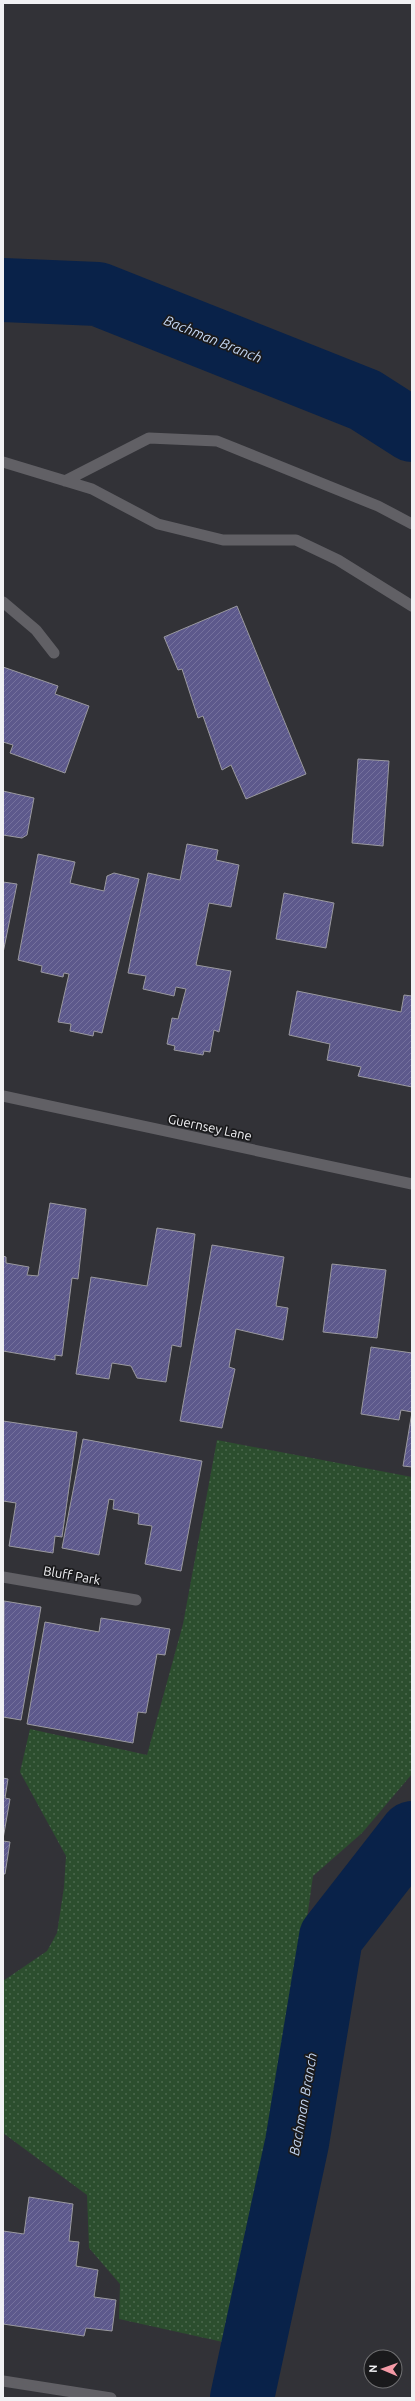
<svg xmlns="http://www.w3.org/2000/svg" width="415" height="2401" font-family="Ubuntu,sans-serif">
  <defs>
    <pattern id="park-dots" width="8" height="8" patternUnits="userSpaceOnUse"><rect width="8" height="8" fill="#2c4e2e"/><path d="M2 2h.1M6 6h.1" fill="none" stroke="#4b684d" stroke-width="1.8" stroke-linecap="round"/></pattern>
    <pattern id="building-hatch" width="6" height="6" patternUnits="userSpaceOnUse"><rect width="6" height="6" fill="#5d598c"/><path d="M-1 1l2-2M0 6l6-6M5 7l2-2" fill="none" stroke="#75719d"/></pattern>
  </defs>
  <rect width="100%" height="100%" fill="#323237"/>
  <!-- park -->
  <path fill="url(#park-dots)" d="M217,1440L412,1477V1774L362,1833L313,1876L269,2185L232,2344L119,2319L120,2284L89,2248L87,2195L3,2133V1981L47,1951L57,1933L64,1887L66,1856L20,1772L30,1729L147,1755L183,1624Z"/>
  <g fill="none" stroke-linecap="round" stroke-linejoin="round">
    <!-- river -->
    <path stroke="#092249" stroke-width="64" d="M3,290L98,294L365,400L412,430
      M242,2398L297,2143L331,1937L412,1833"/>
  </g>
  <!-- building -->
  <path fill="url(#building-hatch)" stroke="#9a999f" d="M237,606L306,774L246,799L231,765L222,770L203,716L198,718L182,669L178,670L164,637Z
    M3,667L58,686L55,694L89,706L65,773L10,753L13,745L3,742Z
    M358,759L389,761L383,846L352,843Z
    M3,791L34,798L27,835L22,838L3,835Z
    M187,844L218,850L216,860L239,865L231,907L209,903L196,965L231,971L219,1032L214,1030L210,1052L204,1051L203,1055L174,1050L175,1046L167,1044L172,1018L178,1019L186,989L176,987L174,996L143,989L146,976L128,973L148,873L180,880Z
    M38,854L75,862L70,883L104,891L107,876L114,873L139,879L102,1033L94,1031L93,1036L70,1031L71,1024L58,1022L69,974L64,973L63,977L41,972L42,966L18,960Z
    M3,882L17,884L3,953Z
    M284,893L334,903L326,948L276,939Z
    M297,991L401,1012L404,995L412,996V1087L358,1076L361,1067L327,1060L330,1044L289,1035Z
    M50,1203L86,1209L78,1279L72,1278L62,1356L55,1355V1360L3,1351V1256L6,1257V1263L29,1267L27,1275L38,1276Z
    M157,1228L195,1234L181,1347L172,1345L166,1382L137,1378L131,1366L112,1363L109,1379L76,1374L91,1277L147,1286Z
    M212,1245L284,1257L276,1306L288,1308L283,1340L236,1329L229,1367L235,1369L222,1428L180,1421Z
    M332,1264L386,1270L377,1338L323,1332Z
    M371,1347L412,1353V1467L403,1466L412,1412L401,1410L399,1420L361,1414Z
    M3,1421L77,1432L62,1537L55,1536L53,1553L9,1546L16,1503L3,1501Z
    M83,1439L202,1461L181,1571L145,1564L152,1526L138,1524L139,1514L113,1509L114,1500L109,1499L99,1555L62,1548Z
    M4,1601L41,1607L21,1720L3,1717Z
    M101,1618L170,1629L165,1655L157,1654L146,1713L138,1712L133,1743L27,1724L45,1622L99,1632Z
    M3,1778L8,1779L5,1798L10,1799L3,1839Z
    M3,1841L10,1842L5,1874H3Z
    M29,2197L73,2204L69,2241L79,2242L76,2266L98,2270L94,2297L116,2300L112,2331L86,2328L84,2336L3,2324V2231L24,2234Z"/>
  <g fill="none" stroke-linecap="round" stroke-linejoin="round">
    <!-- service -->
    <path stroke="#616065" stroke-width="11" d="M3,462L92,489L158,524L223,540H296L338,560L412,606
      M65,481L149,438L217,441L378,506L412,524
      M3,602L36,630L54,653"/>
    <!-- minor -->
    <path stroke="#616065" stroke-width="11" d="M3,1096L412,1184
      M3,1577L136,1600
      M3,2381L111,2398"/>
  </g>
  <g text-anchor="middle" stroke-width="3.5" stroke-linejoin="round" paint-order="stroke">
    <!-- street labels -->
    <g font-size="13" fill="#f1f1f4" stroke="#1a1a1c">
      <text transform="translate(210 1127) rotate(12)" y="5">Guernsey Lane</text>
      <text transform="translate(72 1575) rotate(10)" y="5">Bluff Park</text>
    </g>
    <!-- water labels -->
    <g font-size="14" font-style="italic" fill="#c5d7f3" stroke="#1a1a1c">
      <text transform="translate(213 339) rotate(22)" y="5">Bachman Branch</text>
      <text transform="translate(303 2104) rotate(-80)" y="5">Bachman Branch</text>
    </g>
  </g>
  <!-- border -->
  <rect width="415" height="2401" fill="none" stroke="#f1f1f4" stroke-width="8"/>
  <!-- north arrow -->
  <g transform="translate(383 2369) rotate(272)"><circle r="19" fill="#1a1a1c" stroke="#707072"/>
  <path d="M0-3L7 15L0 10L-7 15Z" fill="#f49aa6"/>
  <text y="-6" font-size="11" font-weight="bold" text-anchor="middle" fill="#f1f1f4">N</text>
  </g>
</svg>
